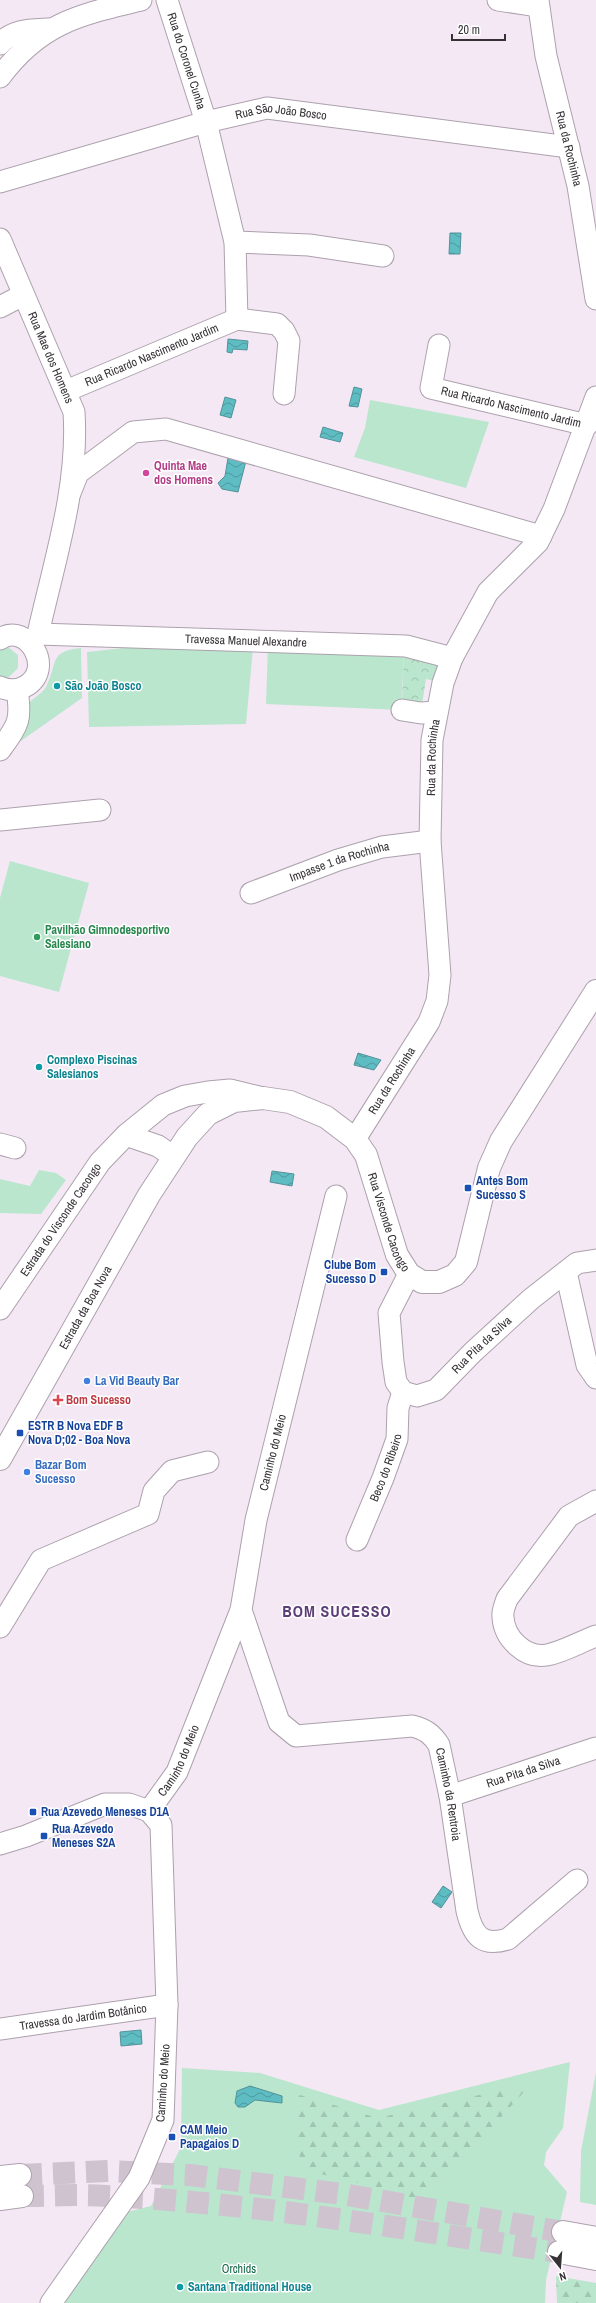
<svg xmlns="http://www.w3.org/2000/svg" width="596" height="2303" font-family="'Archivo Narrow',sans-serif">
  <defs>
    <pattern id="forest-firs" width="22" height="20" patternUnits="userSpaceOnUse"><rect width="22" height="20" fill="#b9e6cd"/><path d="M5 1l3.5 6h-7zM16 11l3.5 6h-7z" fill="#a0c6b1"/></pattern>
    <pattern id="park-crowns" width="20" height="18" patternUnits="userSpaceOnUse"><rect width="20" height="18" fill="#b9e6cd"/><path d="M2 6a3 3 0 1 1 6 0M12 15a3 3 0 1 1 6 0" fill="none" stroke="#a0c6b1"/></pattern>
    <pattern id="water-waves" width="16" height="10" patternUnits="userSpaceOnUse"><rect width="16" height="10" fill="#5ebcc3"/><path d="M0 5q4-4 8 0t8 0" fill="none" stroke="#4e999f"/></pattern>
  </defs>
  <rect width="100%" height="100%" fill="#f4e8f5"/>
  <!-- green -->
  <path fill="#b9e6cd" d="M370,400L489,422L466,488L354,457L365,428Z
    M268,646L404,652L401,710L266,704Z
    M0,647H8L18,655V668L9,677H0Z
    M133,647L253,648L246,724L89,727L87,652Z
    M81,648L82,698L18,743C20,734 23,709 28,704C33,698 42,694 46,687C58,664 48,651 81,648Z
    M10,861L89,883L59,992L0,976V898Z
    M39,1170L56,1173L66,1180L41,1214L0,1213V1179L30,1186Z
    M570,2062L563,2128L546,2152L544,2165L567,2192L546,2280L545,2303H61L127,2212L151,2206L181,2147L182,2068L260,2073L379,2110Z
    M596,2072V2205L580,2202L581,2151Z"/>
  <!-- forest -->
  <path fill="url(#forest-firs)" d="M532,2083L442,2182L416,2201L349,2180L301,2170L293,2093L378,2118Z
    M556,2276L596,2283V2303H557Z"/>
  <!-- park -->
  <path fill="url(#park-crowns)" d="M404,652L439,660V682L426,679L422,704L402,701Z"/>
  <!-- water -->
  <path fill="url(#water-waves)" stroke="#529298" d="M450,233H461L460,254H449Z
    M228,339L248,341L247,350L233,349L232,353L227,352Z
    M354,387L362,389L358,407L349,406Z
    M225,397L236,400L231,418L220,415Z
    M323,427L343,433L340,442L320,437Z
    M228,458L246,461L238,492L222,489L218,483L225,476Z
    M358,1053L381,1060L374,1070L354,1065Z
    M272,1171L294,1174L292,1186L270,1182Z
    M443,1886L452,1892L441,1908L432,1902Z
    M141,2030L142,2044L121,2046L120,2032Z
    M250,2086L282,2096V2103L255,2100L245,2107H238L235,2103L237,2091Z"/>
  <g fill="none" stroke-linecap="round" stroke-linejoin="round">
    <!-- highway-tunnel -->
    <path stroke="#cec3cf" stroke-width="22" stroke-dasharray="22 11" stroke-linecap="butt" d="M20,2175L108,2171L190,2175L342,2194L563,2232
      M22,2196C50,2196 79,2194 107,2196C258,2203 409,2230 559,2252"/>
    <!-- minor casing -->
    <g stroke="#aca1ad" stroke-width="23">
      <g id="minor">
        <path id="s1" d="M167,0L206,122L235,242L237,319"/>
        <path d="M498,0L538,6"/>
        <path id="s2" d="M538,0L546,56L578,186L596,299"/>
        <path d="M0,44C13,29 31,30 49,29"/>
        <path d="M0,77C40,23 79,15 141,0"/>
        <path id="s3" d="M0,182L206,122L267,108L569,147"/>
        <path id="s4" d="M0,239L74,412C79,487 54,562 38,634L31,643"/>
        <path d="M235,242L309,245L383,256"/>
        <path d="M0,307L23,295"/>
        <path id="s5" d="M439,345L431,388L587,425"/>
        <path id="s6" d="M66,391L237,319L277,324L284,331L289,341L284,394"/>
        <path d="M70,493L78,473L133,432L166,429L541,536"/>
        <path id="s7" d="M38,634L406,646L452,658"/>
        <path d="M0,639C27,621 57,670 24,687C16,691 9,691 0,687"/>
        <path d="M402,710L421,713L436,712"/>
        <path d="M0,750C18,725 22,721 17,690"/>
        <path d="M0,820L100,810"/>
        <path id="s8" d="M251,893L338,860L382,847L430,841"/>
        <path d="M126,1135L163,1105L185,1096L208,1092L230,1090L259,1097"/>
        <path id="s9" d="M355,1139L429,1022L437,1001L440,975L430,841L432,740L443,683L452,658L488,592L538,542L554,509L596,397"/>
        <path d="M0,1144L15,1148"/>
        <path d="M566,1272L587,1365L596,1378"/>
        <path id="s10" d="M409,1274L389,1313L393,1362L396,1382L403,1392L417,1396L436,1390L473,1352L531,1299L577,1263L596,1260"/>
        <path id="s11" d="M0,1309L100,1162L126,1135L158,1146L174,1157"/>
        <path d="M596,1501L569,1516L507,1599C505,1605 502,1611 503,1617C504,1638 525,1659 547,1655C563,1652 580,1642 596,1636"/>
        <path id="s12" d="M357,1540L383,1478L397,1439L398,1408L403,1392"/>
        <path id="s13" d="M241,1610L279,1722L296,1736L412,1726C425,1729 432,1734 439,1745L450,1796L467,1911C473,1936 482,1947 508,1939L577,1880"/>
        <path d="M0,1627L41,1560L148,1514L154,1491L172,1471L208,1462"/>
        <path id="s14" d="M450,1796L596,1748"/>
        <path id="s15" d="M149,1811L177,1772L241,1610L256,1520L336,1196"/>
        <path d="M0,1844L26,1836L105,1804H129L149,1811L161,1825L167,2005L163,2120L139,2178L51,2303"/>
        <path id="s16" d="M0,2029L167,2005"/>
      </g>
    </g>
    <!-- major casing -->
    <g stroke="#aca1ad" stroke-width="24">
      <g id="major">
        <path id="s17" d="M0,1459L149,1195L187,1137L208,1114L234,1101L263,1098L290,1102L326,1117L355,1139L366,1155L397,1255L409,1274L422,1282H439L455,1275L466,1262L489,1168L501,1141L596,991"/>
      </g>
    </g>
    <!-- highway casing -->
    <g stroke="#aca1ad" stroke-width="24">
      <path id="highway" d="M0,2177L20,2175
        M0,2199L22,2196
        M563,2232L596,2238
        M559,2252L596,2259"/>
    </g>
    <!-- minor -->
    <use href="#minor" stroke="#fff" stroke-width="21"/>
    <!-- major -->
    <use href="#major" stroke="#fff" stroke-width="22"/>
    <!-- highway -->
    <use href="#highway" stroke="#fff" stroke-width="22"/>
  </g>
  <!-- markers -->
  <circle fill="#d1479c" stroke="#fff" stroke-width="1.5" cx="146" cy="473" r="4"/>
  <g fill="#0f9aa8" stroke="#fff" stroke-width="1.5">
    <circle cx="57" cy="686" r="4"/>
    <circle cx="39" cy="1067" r="4"/>
    <circle cx="180" cy="2287" r="4"/>
  </g>
  <circle fill="#2e9e5b" stroke="#fff" stroke-width="1.5" cx="37" cy="937" r="4"/>
  <g fill="#1a4fb4" stroke="#fff" stroke-width="1.5">
    <rect x="464" y="1184" width="8" height="8" rx="2"/>
    <rect x="380" y="1268" width="8" height="8" rx="2"/>
    <rect x="16" y="1429" width="8" height="8" rx="2"/>
    <rect x="29" y="1808" width="8" height="8" rx="2"/>
    <rect x="40" y="1832" width="8" height="8" rx="2"/>
    <rect x="168" y="2133" width="8" height="8" rx="2"/>
  </g>
  <g fill="#3f7fe0" stroke="#fff" stroke-width="1.5">
    <circle cx="87" cy="1381" r="4"/>
    <circle cx="27" cy="1472" r="4"/>
  </g>
  <path fill="#e0444e" stroke="#fff" stroke-width="1.5" d="M56 1394h4v4h4v4h-4v4h-4v-4h-4v-4h4z"/>
  <g text-anchor="middle" stroke-width="3" stroke-linejoin="round" paint-order="stroke">
    <!-- street labels -->
    <g font-size="12" fill="#353135" stroke="#fff">
      <text dy="4" stroke="none"><textPath href="#s1" startOffset="64">Rua do Coronel Cunha</textPath></text>
      <text dy="4" stroke="none"><textPath href="#s3" startOffset="291">Rua São João Bosco</textPath></text>
      <text dy="4" stroke="none"><textPath href="#s2" startOffset="152">Rua da Rochinha</textPath></text>
      <text dy="4" stroke="none"><textPath href="#s6" startOffset="93">Rua Ricardo Nascimento Jardim</textPath></text>
      <text dy="4" stroke="none"><textPath href="#s4" startOffset="129">Rua Mae dos Homens</textPath></text>
      <text dy="4" stroke="none"><textPath href="#s5" startOffset="126">Rua Ricardo Nascimento Jardim</textPath></text>
      <text dy="4" stroke="none"><textPath href="#s7" startOffset="208">Travessa Manuel Alexandre</textPath></text>
      <text dy="4" stroke="none"><textPath href="#s9" startOffset="405">Rua da Rochinha</textPath></text>
      <text dy="4" stroke="none"><textPath href="#s8" startOffset="94">Impasse 1 da Rochinha</textPath></text>
      <text dy="4" stroke="none"><textPath href="#s9" startOffset="69">Rua da Rochinha</textPath></text>
      <text dy="4" stroke="none"><textPath href="#s11" startOffset="108">Estrada do Visconde Cacongo</textPath></text>
      <text dy="4" stroke="none"><textPath href="#s17" startOffset="655">Rua Visconde Cacongo</textPath></text>
      <text dy="4" stroke="none"><textPath href="#s17" startOffset="174">Estrada da Boa Nova</textPath></text>
      <text dy="4" stroke="none"><textPath href="#s10" startOffset="224">Rua Pita da Silva</textPath></text>
      <text dy="4" stroke="none"><textPath href="#s15" startOffset="383">Caminho do Meio</textPath></text>
      <text dy="4" stroke="none"><textPath href="#s12" startOffset="78">Beco do Ribeiro</textPath></text>
      <text dy="4" stroke="none"><textPath href="#s15" startOffset="59">Caminho do Meio</textPath></text>
      <text dy="4" stroke="none"><textPath href="#s14" startOffset="77">Rua Pita da Silva</textPath></text>
      <text dy="4" stroke="none"><textPath href="#s13" startOffset="341">Caminho da Rentroia</textPath></text>
      <text dy="4" stroke="none"><textPath href="#s16" startOffset="84">Travessa do Jardim Botânico</textPath></text>
      <text transform="translate(163 2083) rotate(-86)" y="4">Caminho do Meio</text>
    </g>
    <!-- hotel labels -->
    <g font-size="12" font-weight="bold" fill="#b23c85" stroke="#fff" text-anchor="start">
      <text x="154" y="470">Quinta Mae<tspan x="154" dy="14">dos Homens</tspan></text>
    </g>
    <!-- culture labels -->
    <g font-size="12" font-weight="bold" fill="#0d838f" stroke="#fff" text-anchor="start">
      <text x="65" y="690">São João Bosco</text>
      <text x="47" y="1064">Complexo Piscinas<tspan x="47" dy="14">Salesianos</tspan></text>
      <text x="188" y="2291">Santana Traditional House</text>
    </g>
    <!-- leisure labels -->
    <g font-size="12" font-weight="bold" fill="#27864d" stroke="#fff" text-anchor="start">
      <text x="45" y="934">Pavilhão Gimnodesportivo<tspan x="45" dy="14">Salesiano</tspan></text>
    </g>
    <!-- transit labels -->
    <g font-size="12" font-weight="bold" fill="#164399" stroke="#fff" text-anchor="start">
      <text x="476" y="1185">Antes Bom<tspan x="476" dy="14">Sucesso S</tspan></text>
      <text x="376" y="1269" text-anchor="end">Clube Bom<tspan x="376" dy="14">Sucesso D</tspan></text>
      <text x="28" y="1430">ESTR B Nova EDF B<tspan x="28" dy="14">Nova D;02 - Boa Nova</tspan></text>
      <text x="41" y="1816">Rua Azevedo Meneses D1A</text>
      <text x="52" y="1833">Rua Azevedo<tspan x="52" dy="14">Meneses S2A</tspan></text>
      <text x="180" y="2134">CAM Meio<tspan x="180" dy="14">Papagaios D</tspan></text>
    </g>
    <!-- shop labels -->
    <g font-size="12" font-weight="bold" fill="#366cbe" stroke="#fff" text-anchor="start">
      <text x="95" y="1385">La Vid Beauty Bar</text>
      <text x="35" y="1469">Bazar Bom<tspan x="35" dy="14">Sucesso</tspan></text>
    </g>
    <!-- health labels -->
    <g font-size="12" font-weight="bold" fill="#be3a42" stroke="#fff" text-anchor="start">
      <text x="66" y="1404">Bom Sucesso</text>
    </g>
    <!-- park labels -->
    <g font-size="12" fill="#126846" stroke="#fff">
      <text x="239" y="2273">Orchids</text>
    </g>
    <!-- district labels -->
    <g font-size="16" font-weight="bold" letter-spacing="1" fill="#5c3d78" stroke="#fff">
      <text x="337" y="1617">BOM SUCESSO</text>
    </g>
  </g>
  <!-- north arrow -->
  <g transform="translate(560 2267) rotate(163)" stroke="#ffffff" stroke-width="3" paint-order="stroke">
  <path d="M0-3L7 15L0 10L-7 15Z" fill="#353135"/>
  <text y="-6" font-size="11" font-weight="bold" text-anchor="middle" fill="#353135">N</text>
  </g>
  <!-- scale -->
  <path d="M452 34v6h53v-6" fill="none" stroke="#353135" stroke-width="2"/>
  <text x="458" y="34" font-size="12" fill="#353135" stroke="#ffffff" stroke-width="3" paint-order="stroke">20 m</text>
</svg>
